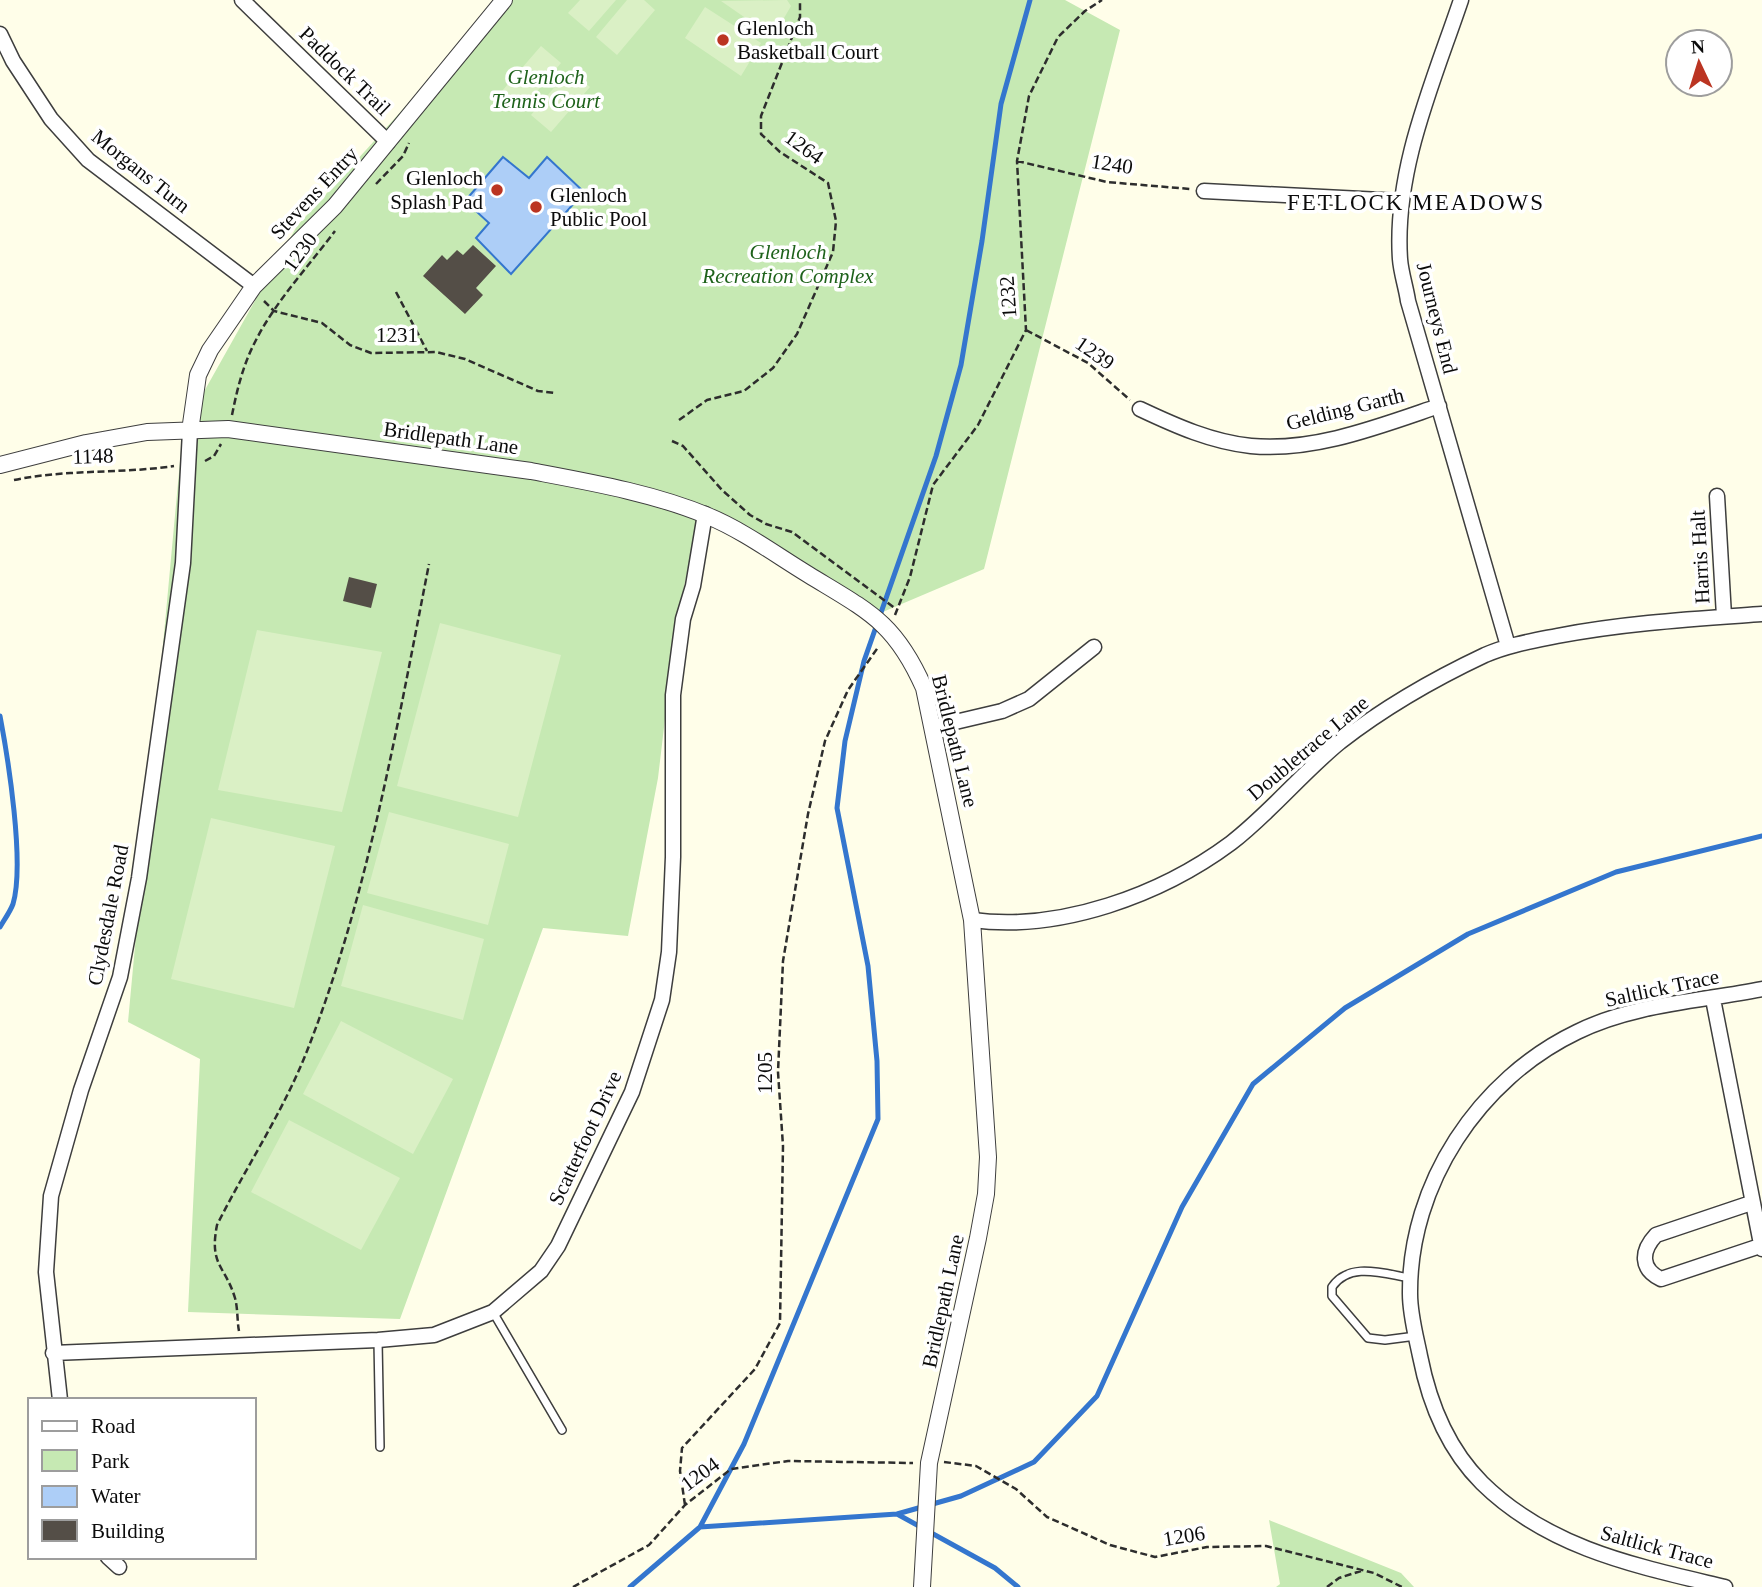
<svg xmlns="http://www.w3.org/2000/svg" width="1762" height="1587" font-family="'Times New Roman',serif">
  <rect width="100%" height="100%" fill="#fffee9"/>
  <!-- green -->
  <path fill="#c6e9b3" d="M502,0H1065L1120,30L984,569L871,617L721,520L695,533L676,626L658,778L628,936L543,928L400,1319L188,1312L200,1059L128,1022L183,429L297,226Z
    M1269,1520L1401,1573L1414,1587H1276L1280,1584Z"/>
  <!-- pitch -->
  <path fill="#daf0c5" d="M580,0H616L589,31L568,13Z
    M627,0H644L655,10L617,55L596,37Z
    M787,0L791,6L773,37L721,1Z
    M705,7L761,43L741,76L685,38Z
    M541,46L561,63L523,108L502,91Z
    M569,70L590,87L551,132L531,115Z
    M440,623L561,655L518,817L397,786Z
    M257,630L382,652L342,812L218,790Z
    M389,812L509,844L488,925L367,893Z
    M211,818L335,846L294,1008L171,979Z
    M363,905L484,939L463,1020L341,986Z
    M341,1021L453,1079L413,1154L303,1094Z
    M289,1120L400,1178L361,1250L251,1192Z"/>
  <!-- water -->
  <path fill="#adcef7" stroke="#3476ce" stroke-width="2" d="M503,157L529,178L547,157L584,192L511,274L476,238L489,223L465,201Z"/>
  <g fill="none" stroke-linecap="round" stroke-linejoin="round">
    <!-- stream -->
    <path stroke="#3476ce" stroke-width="5" d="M0,716C8,758 25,864 13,904C10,912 4,920 0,927
      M897,1514L995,1568L1018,1587
      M700,1527L897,1514L961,1496L1034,1462L1097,1396L1182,1207L1253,1084L1345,1008L1468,934L1616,872L1762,836
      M630,1587L700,1527L744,1444L878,1119L877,1061L868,966L837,808L845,741L864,661L936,456L961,365L982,241L1001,104L1030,0"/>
  </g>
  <!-- building -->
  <path fill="#544e47" d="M473,245L496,266L476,288L483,295L465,314L423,276L442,255L447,260L457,250L463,255Z
    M349,577L377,584L371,608L343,601Z"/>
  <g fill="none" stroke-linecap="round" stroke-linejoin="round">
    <!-- service casing -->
    <g stroke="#3e3e3e" stroke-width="10">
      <path id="service" d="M1411,1278C1384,1274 1350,1261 1332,1287V1296L1368,1338L1385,1340L1416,1336
        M493,1312L562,1430
        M378,1341L380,1447"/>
    </g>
    <!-- minor casing -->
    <g stroke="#3e3e3e" stroke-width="17">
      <path id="minor" d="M242,0L388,142
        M1461,0C1433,83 1394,170 1400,259C1401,273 1406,287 1408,301L1508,646
        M0,34L13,61L51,119L88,160L254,286
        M1204,191L1401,201
        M1140,409C1176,426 1212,442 1251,446C1314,452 1380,426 1439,406
        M1717,496L1724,616
        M934,727L1002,711L1029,699L1094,647
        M972,920C1060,932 1161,895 1231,843C1270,813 1302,773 1340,742C1385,707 1434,679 1485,655C1508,645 1532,641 1557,636C1624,623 1693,619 1762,614
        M1713,999L1762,1249
        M1751,1203L1656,1235C1641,1251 1640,1269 1661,1279L1760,1246
        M53,1353L378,1340L434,1335L493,1312L541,1271L558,1246L632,1092L662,1000L669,952L673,857V695L683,619L693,586L705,514
        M60,1400L46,1272L51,1196L81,1090L120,977L139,878L183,563L190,431
        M108,1557L119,1567
        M1725,1587C1637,1566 1549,1549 1482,1483C1448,1449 1429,1402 1420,1356C1416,1336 1410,1315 1410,1294C1409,1184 1479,1079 1577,1032C1633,1004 1702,1001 1762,989"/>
    </g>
    <!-- tertiary casing -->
    <g stroke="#3e3e3e" stroke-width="18">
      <path id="tertiary" d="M190,431L198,375L210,350L254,286L335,206L504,0
        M0,465L86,443L147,432L228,429L531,471C589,482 653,493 708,516C744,531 776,555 809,575C868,611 895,622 924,688L972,920L988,1157L986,1194L978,1238L929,1463L922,1587"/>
    </g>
    <!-- path -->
    <path stroke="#2d2d2d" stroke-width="2.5" stroke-dasharray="7 3.5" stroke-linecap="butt" d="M1017,161L1107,182L1190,189
      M376,184L403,156L409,143
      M396,292L427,351
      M264,301L274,311L322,323L350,345L371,353L436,352L465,359L538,391L555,393
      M1026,330L1088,363L1130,400
      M232,415C237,390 243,365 255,342C275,302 308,267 335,231
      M679,420L707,400L744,391L773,368L797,334L833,252L836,221L828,183L780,152L761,134V116L800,17V0
      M672,441L683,446L722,490L750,515L766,524L792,532L896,609
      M205,461L214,456L221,444
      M14,480C67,469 120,474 174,466
      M895,615L910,577L933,485L978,425L1026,330L1017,161L1029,96L1058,37L1085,11L1102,0
      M239,1331C237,1321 238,1309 235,1298C225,1265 209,1266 217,1225C246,1167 283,1112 307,1051C368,896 397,727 429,564
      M944,1462L976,1466L1016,1489L1047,1517L1110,1545L1155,1557L1207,1547L1266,1546L1374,1573L1402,1587
      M685,1505L680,1471L682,1448L755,1369L780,1323L783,1146L778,1072L783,961L808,814L825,741L848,690L879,646
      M573,1587L649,1545L685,1505L731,1469L788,1461L913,1463
      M1327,1587L1339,1578L1361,1571"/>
    <!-- service -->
    <use href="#service" stroke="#fff" stroke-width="7"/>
    <!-- minor -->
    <use href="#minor" stroke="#fff" stroke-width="14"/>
    <!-- tertiary -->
    <use href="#tertiary" stroke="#fff" stroke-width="16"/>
  </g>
  <!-- markers -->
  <g fill="#bb3522" stroke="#fff" stroke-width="2.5">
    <circle cx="723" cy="40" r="7"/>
    <circle cx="497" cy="190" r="7"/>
    <circle cx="536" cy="207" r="7"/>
  </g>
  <g text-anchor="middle" stroke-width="7" stroke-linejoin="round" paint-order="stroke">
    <!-- poi labels -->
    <g font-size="21" fill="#0b0b0b" stroke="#fff" text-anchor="start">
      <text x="737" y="35">Glenloch<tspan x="737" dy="24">Basketball Court</tspan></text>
      <text x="483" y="185" text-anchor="end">Glenloch<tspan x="483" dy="24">Splash Pad</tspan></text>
      <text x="550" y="202">Glenloch<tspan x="550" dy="24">Public Pool</tspan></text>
    </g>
    <!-- street labels -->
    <g font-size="21" fill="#0b0b0b" stroke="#fff">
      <text transform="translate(345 71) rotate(44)" y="7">Paddock Trail</text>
      <text transform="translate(804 147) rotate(36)" y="7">1264</text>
      <text transform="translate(1112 164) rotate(9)" y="7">1240</text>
      <text transform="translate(141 171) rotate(39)" y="7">Morgans Turn</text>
      <text transform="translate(314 193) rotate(-47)" y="7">Stevens Entry</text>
      <text transform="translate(300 252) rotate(-54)" y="7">1230</text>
      <text transform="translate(1008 297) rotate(-94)" y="7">1232</text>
      <text transform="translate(1437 318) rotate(76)" y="7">Journeys End</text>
      <text x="397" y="342">1231</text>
      <text transform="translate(1095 353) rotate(35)" y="7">1239</text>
      <text transform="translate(1345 409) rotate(-14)" y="7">Gelding Garth</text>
      <text transform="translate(451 438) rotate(8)" y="7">Bridlepath Lane</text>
      <text transform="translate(93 456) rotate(-2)" y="7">1148</text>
      <text transform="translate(1700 557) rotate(-93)" y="7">Harris Halt</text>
      <text transform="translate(955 741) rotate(76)" y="7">Bridlepath Lane</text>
      <text transform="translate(1308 748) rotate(-40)" y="7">Doubletrace Lane</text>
      <text transform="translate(108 915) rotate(-79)" y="7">Clydesdale Road</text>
      <text transform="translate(1662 988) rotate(-12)" y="7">Saltlick Trace</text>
      <text transform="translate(765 1073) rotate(-90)" y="7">1205</text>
      <text transform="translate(585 1138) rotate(-65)" y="7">Scatterfoot Drive</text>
      <text transform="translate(943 1301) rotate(-78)" y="7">Bridlepath Lane</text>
      <text transform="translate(700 1474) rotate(-36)" y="7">1204</text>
      <text transform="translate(1184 1536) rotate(-9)" y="7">1206</text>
      <text transform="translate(1657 1547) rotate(15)" y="7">Saltlick Trace</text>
    </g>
    <!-- park labels -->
    <g font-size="21" font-style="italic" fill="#1e621b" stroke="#fff">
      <text x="546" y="84">Glenloch<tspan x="546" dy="24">Tennis Court</tspan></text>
      <text x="788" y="259">Glenloch<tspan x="788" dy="24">Recreation Complex</tspan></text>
    </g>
    <!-- neighbourhood labels -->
    <g font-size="23" letter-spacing="2" fill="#0b0b0b" stroke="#fff">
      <text x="1416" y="210">FETLOCK MEADOWS</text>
    </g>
  </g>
  <!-- legend -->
  <rect x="28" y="1398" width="228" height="161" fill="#ffffff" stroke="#9d9d9d" stroke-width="2"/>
  <rect x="42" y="1421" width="35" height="10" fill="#ffffff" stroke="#9d9d9d" stroke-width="2"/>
  <text x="91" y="1433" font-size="21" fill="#0b0b0b">Road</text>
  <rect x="42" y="1450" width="35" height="21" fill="#c6e9b3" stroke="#9d9d9d" stroke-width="2"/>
  <text x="91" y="1468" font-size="21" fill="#0b0b0b">Park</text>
  <rect x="42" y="1486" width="35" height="21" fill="#adcef7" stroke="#9d9d9d" stroke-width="2"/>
  <text x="91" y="1503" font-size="21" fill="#0b0b0b">Water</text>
  <rect x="42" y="1520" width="35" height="21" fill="#544e47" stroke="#9d9d9d" stroke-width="2"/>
  <text x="91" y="1538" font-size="21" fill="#0b0b0b">Building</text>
  <!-- north arrow -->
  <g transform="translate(1699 63) rotate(356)"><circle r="33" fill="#ffffff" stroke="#9d9d9d" stroke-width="2"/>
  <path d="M0-5L12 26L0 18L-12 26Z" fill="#bb3522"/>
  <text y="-10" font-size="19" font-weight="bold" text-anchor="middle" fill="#0b0b0b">N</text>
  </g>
</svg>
